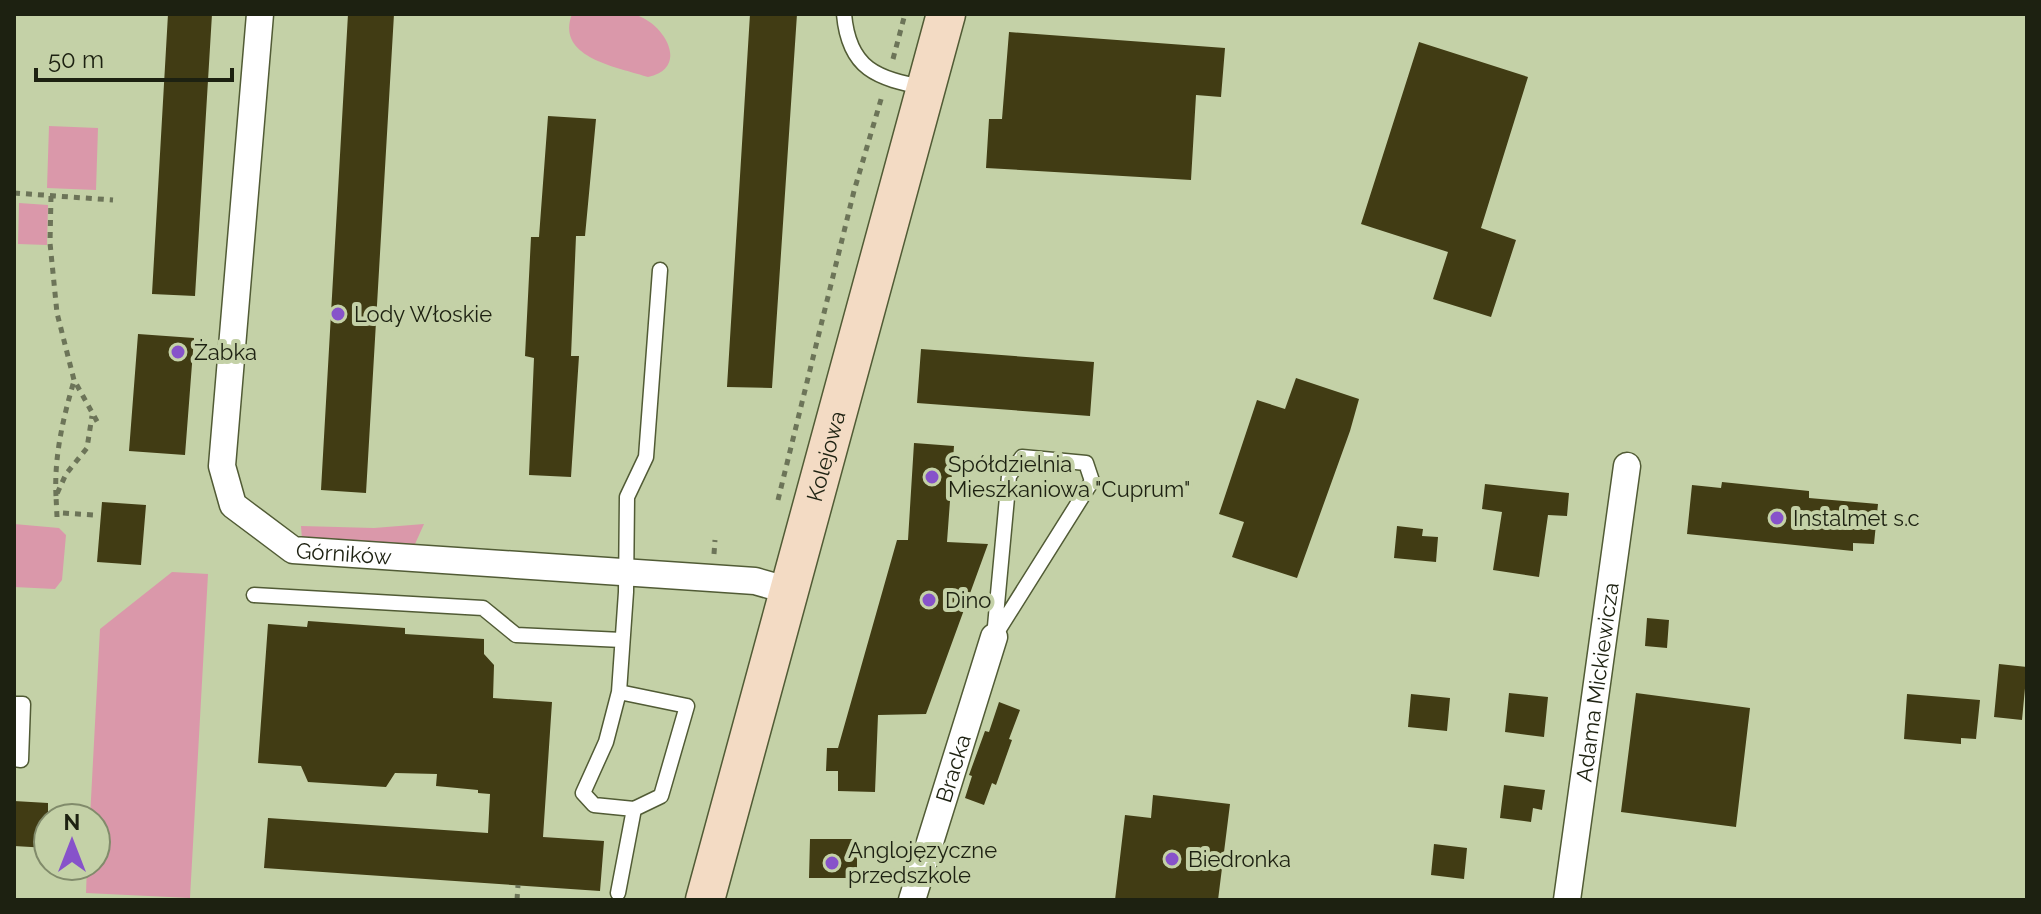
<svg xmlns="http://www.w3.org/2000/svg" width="2041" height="914" font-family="Raleway,sans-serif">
  <rect width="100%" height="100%" fill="#c4d1a7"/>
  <!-- green -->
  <path fill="#da98aa" d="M572,14C589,14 622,10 636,15C665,24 690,68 648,77C618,67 555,58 572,14Z
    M49,126L98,128L96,190L47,188Z
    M19,203L48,205L47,245L18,244Z
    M14,524L59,528L66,535L62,580L55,589L14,587Z
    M424,524L415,544L302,539L301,526L374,528Z
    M172,572L208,574L190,898L86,893L87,866H96V818H90L100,629Z"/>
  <!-- building -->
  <path fill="#413c14" d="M168,14H212L195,296L152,294Z
    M348,14H394L366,493L321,490Z
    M750,14H797L772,388L727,387Z
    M1009,32L1225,48L1221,97L1196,95L1191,180L986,168L989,119H1002Z
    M1419,42L1528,77L1481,228L1516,240L1491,317L1433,299L1448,252L1361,224Z
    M548,116L596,119L585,236H576L571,356H579L571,477L529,475L534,358L525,356L531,237H539Z
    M138,334L194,338L185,455L129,451Z
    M921,349L1094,362L1090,416L917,403Z
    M1296,378L1359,399L1350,431L1297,578L1232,557L1244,522L1219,514L1257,400L1285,409Z
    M914,443L954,446L947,542L988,544L926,714L878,715L875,792L838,791V771H826L827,748H838L897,540H908Z
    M1722,482L1809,491V498L1878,504L1874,544L1853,543V551L1687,534L1692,485L1721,488Z
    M1485,484L1569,493L1567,516L1548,515L1539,577L1493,570L1502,512L1482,509Z
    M102,502L146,505L141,565L97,562Z
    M1397,526L1423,529L1422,536L1438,537L1436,562L1394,558Z
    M1647,618L1669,620L1667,648L1645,646Z
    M308,621L405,628V634L484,639V654L494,665L493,698L552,702L543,837L604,841L600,891L264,868L268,818L488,833L490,794L478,793V790L436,786L437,774L395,773L386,787L308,782L301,766L258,763L268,624L307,627Z
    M1999,664L2027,667L2022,720L1994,717Z
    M1509,693L1548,697L1544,737L1505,732Z
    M1636,693L1750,708L1736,827L1621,812Z
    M1411,694L1450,698L1447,731L1408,727Z
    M1907,694L1980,700L1976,739L1961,738V744L1904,739Z
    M999,702L1020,710L1009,739L1012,740L996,785L992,783L984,805L965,798L972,776L969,775L985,731L989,732Z
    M1504,785L1545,790L1542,810L1533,808L1531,822L1500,818Z
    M1153,795L1230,804L1218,900H1115L1125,815L1151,818Z
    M14,801L48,803V848L14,846Z
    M810,839H857V878H809Z
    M1434,844L1467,848L1464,879L1431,875Z"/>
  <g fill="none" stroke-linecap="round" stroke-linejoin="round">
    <!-- lane casing -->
    <g stroke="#515b35" stroke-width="17">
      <path id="lane" d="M844,14C849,70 877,78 926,88
        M1022,457L1086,463L1092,481L994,637L1009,476Z
        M254,595L483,608L516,635L622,640
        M14,704H23L21,760L14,759
        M634,809L594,805L583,793L606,742L619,692L626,592L627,497L646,457L660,270
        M618,893L634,809L661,796L687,706L619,692"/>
    </g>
    <!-- street casing -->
    <g stroke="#515b35" stroke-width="29">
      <g id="street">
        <path id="s1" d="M260,14L222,466L233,505L293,550L711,578L755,581L790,591"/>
        <path id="s2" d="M912,900L994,637"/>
        <path id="s3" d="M1567,900L1627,466"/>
      </g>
    </g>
    <!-- secondary casing -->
    <g stroke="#515b35" stroke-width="41">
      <g id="secondary">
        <path id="s4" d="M705,900L946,14"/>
      </g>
    </g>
    <!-- path -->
    <path stroke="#6c7458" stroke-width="5" stroke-dasharray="6 6" stroke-linecap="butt" d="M893,59L905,14
      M14,193L113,200
      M51,196L50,243L57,313L74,380L99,425
      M56,496C54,457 63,418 74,381
      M778,500L854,191L882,96
      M63,513L93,515
      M57,517L56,496L66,474L87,448L92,416
      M714,554L715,540
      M517,900L518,885"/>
    <!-- lane -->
    <use href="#lane" stroke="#fff" stroke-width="14"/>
    <!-- street -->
    <use href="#street" stroke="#fff" stroke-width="26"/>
    <!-- secondary -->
    <use href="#secondary" stroke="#f3dbc4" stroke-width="38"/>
  </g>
  <!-- markers -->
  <g fill="#8752ca" stroke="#c4d1a7" stroke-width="3">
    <circle cx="338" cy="314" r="8"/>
    <circle cx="178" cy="352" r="8"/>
    <circle cx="932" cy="477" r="8"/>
    <circle cx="1777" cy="518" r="8"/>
    <circle cx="929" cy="600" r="8"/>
    <circle cx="1172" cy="859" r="8"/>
    <circle cx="832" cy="863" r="8"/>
  </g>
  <g text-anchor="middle" stroke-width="8" stroke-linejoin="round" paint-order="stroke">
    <!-- poi labels -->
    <g font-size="22" fill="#1d2111" stroke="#c4d1a7" text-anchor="start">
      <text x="354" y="322">Lody Włoskie</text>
      <text x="194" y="360">Żabka</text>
      <text x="948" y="472">Spółdzielnia<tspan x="948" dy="25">Mieszkaniowa "Cuprum"</tspan></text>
      <text x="1793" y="526">Instalmet s.c</text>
      <text x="945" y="608">Dino</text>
      <text x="848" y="858">Anglojęzyczne<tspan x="848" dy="25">przedszkole</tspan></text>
      <text x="1188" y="867">Biedronka</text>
    </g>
    <!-- street labels -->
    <g font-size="22" fill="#1d2111" stroke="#c4d1a7">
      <text dy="8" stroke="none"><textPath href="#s4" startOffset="460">Kolejowa</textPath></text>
      <text dy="8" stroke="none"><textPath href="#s1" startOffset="620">Górników</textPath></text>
      <text dy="8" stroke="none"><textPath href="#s3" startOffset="220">Adama Mickiewicza</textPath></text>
      <text dy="8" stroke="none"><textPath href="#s2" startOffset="138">Bracka</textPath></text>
    </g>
  </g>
  <!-- border -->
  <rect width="2041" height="914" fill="none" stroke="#1d2111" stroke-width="32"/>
  <!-- north arrow -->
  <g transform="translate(72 842)"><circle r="38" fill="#c4d1a7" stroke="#818b6b" stroke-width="2"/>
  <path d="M0-6L14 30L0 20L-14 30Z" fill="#8752ca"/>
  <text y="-12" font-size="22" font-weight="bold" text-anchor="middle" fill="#1d2111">N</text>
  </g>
  <!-- scale -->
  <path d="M36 68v12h196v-12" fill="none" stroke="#1d2111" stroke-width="4"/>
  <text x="48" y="68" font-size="24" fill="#1d2111" stroke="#c4d1a7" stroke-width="6" paint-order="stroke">50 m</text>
</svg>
